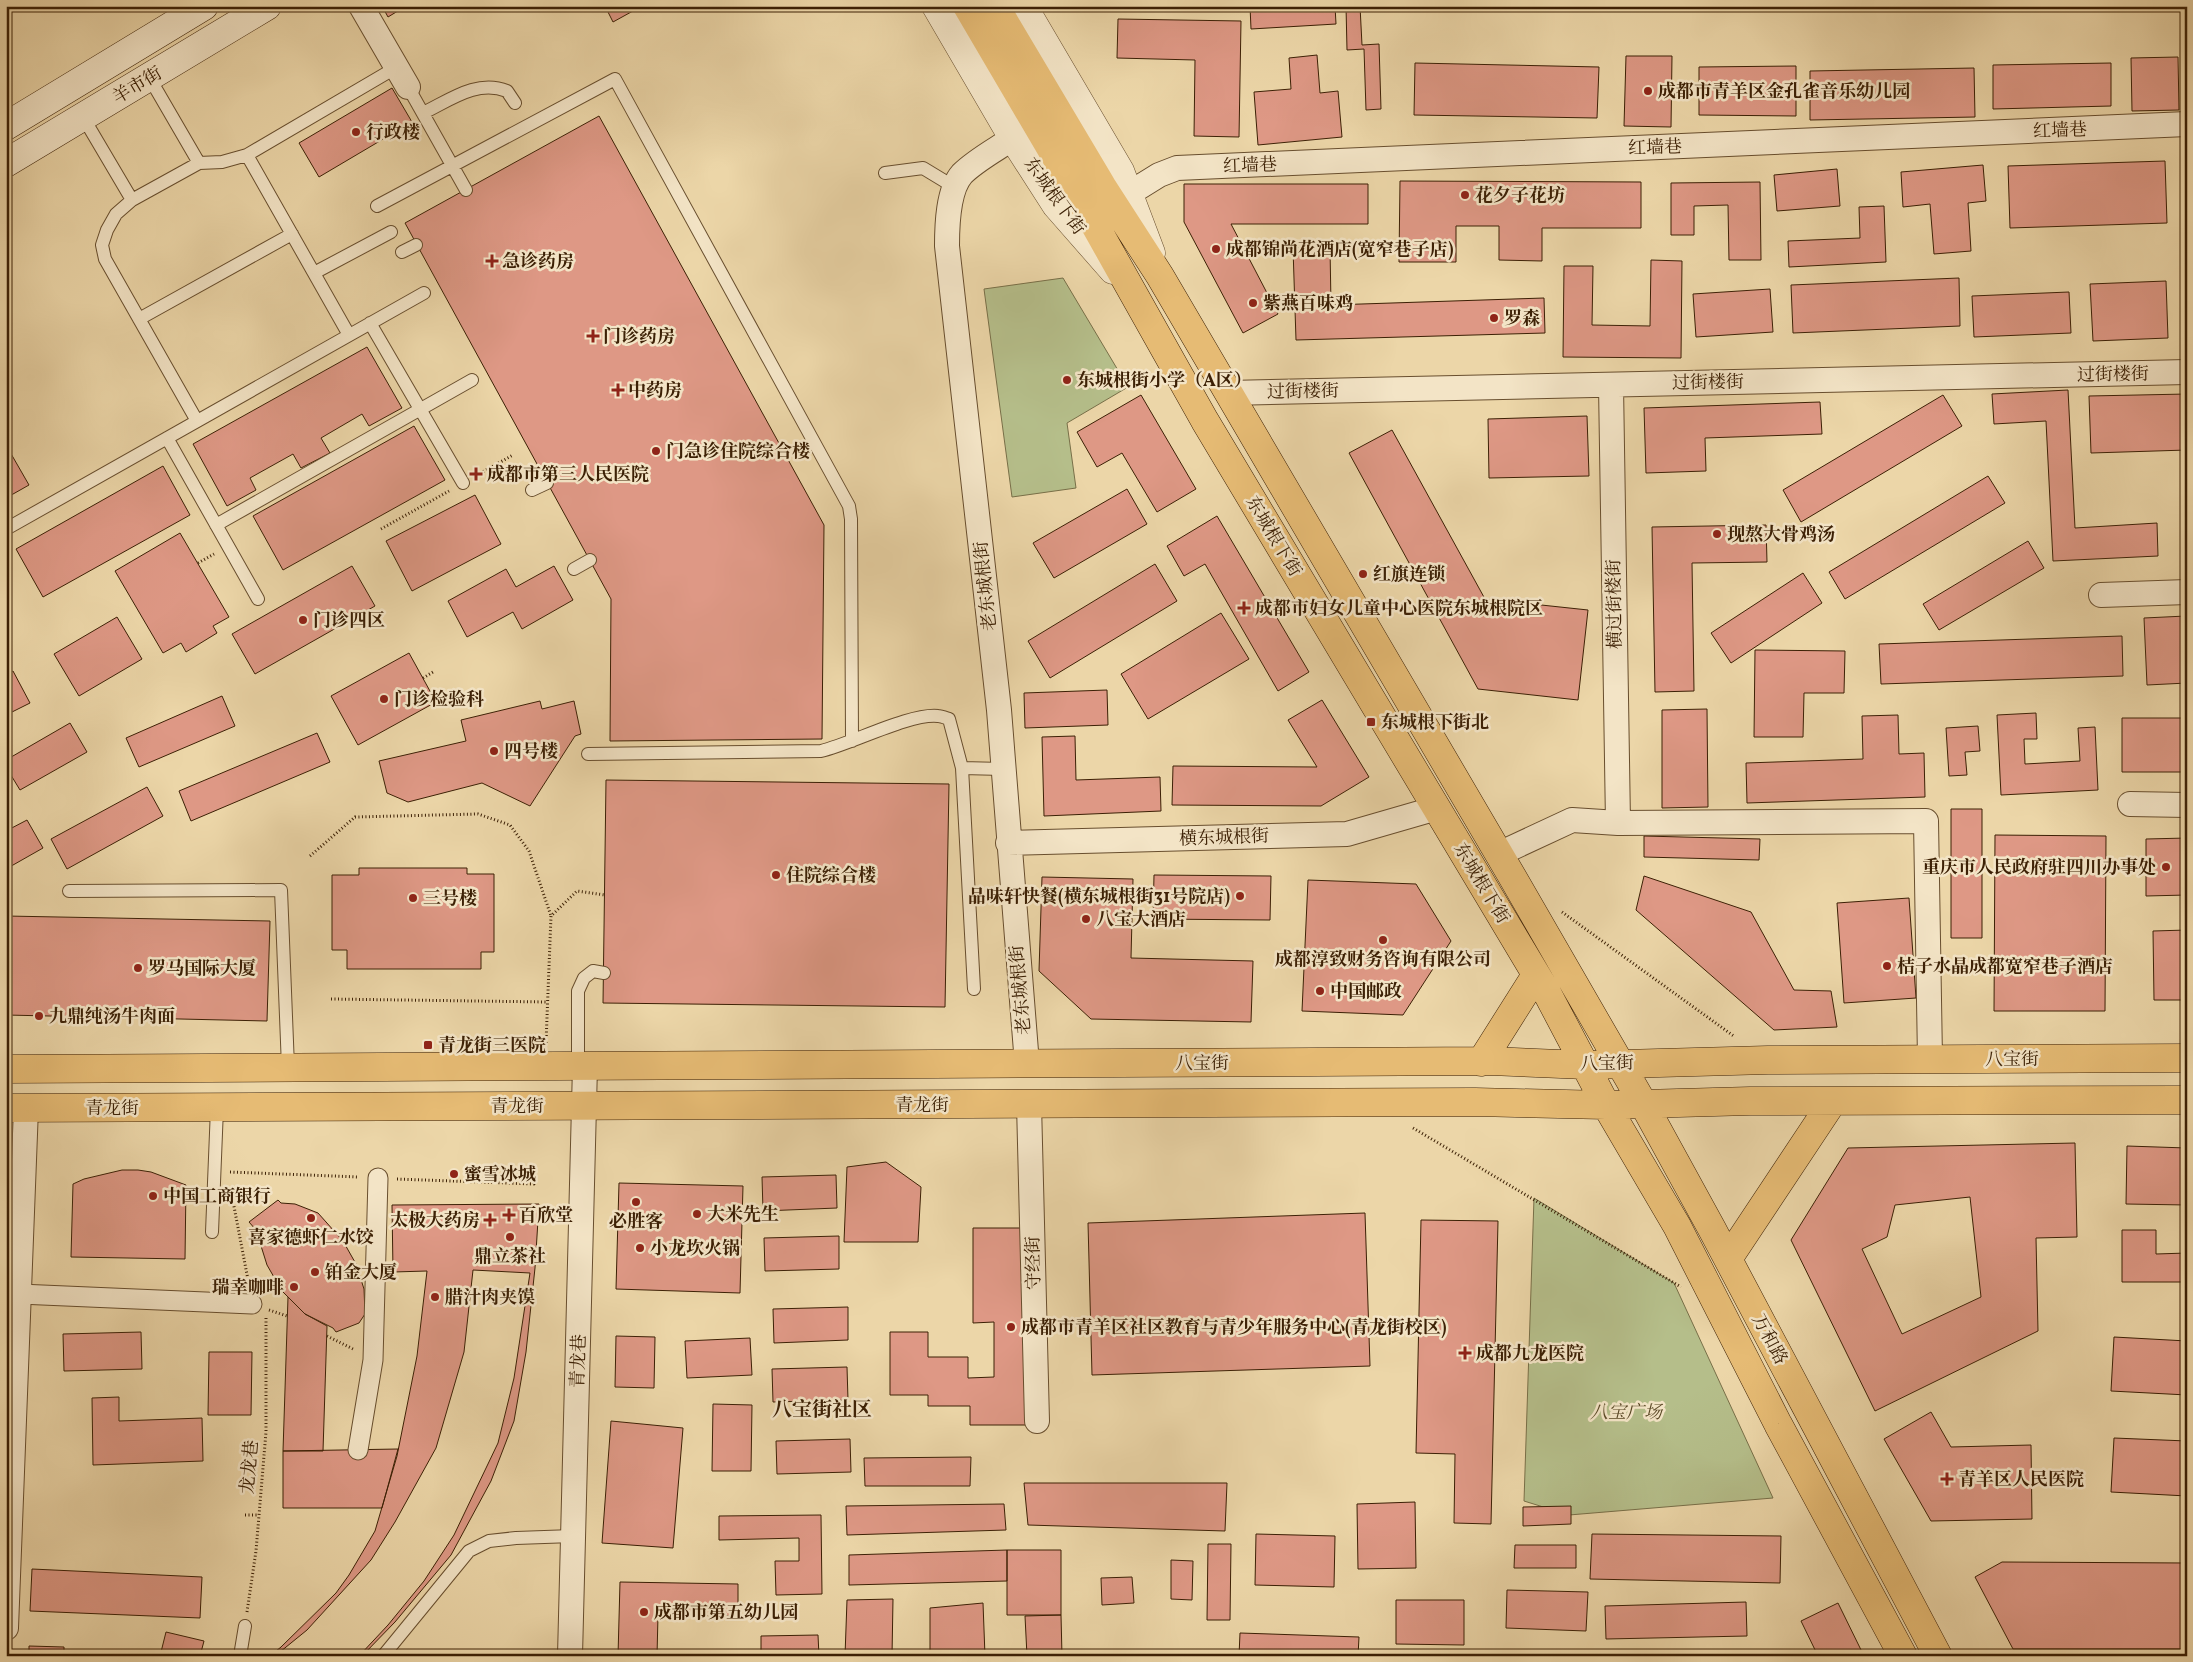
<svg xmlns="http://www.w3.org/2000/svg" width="2193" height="1662" font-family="Vollkorn,'Noto Serif SC',serif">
  <rect width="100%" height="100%" fill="#ecd6a8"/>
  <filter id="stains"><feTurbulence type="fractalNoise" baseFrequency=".004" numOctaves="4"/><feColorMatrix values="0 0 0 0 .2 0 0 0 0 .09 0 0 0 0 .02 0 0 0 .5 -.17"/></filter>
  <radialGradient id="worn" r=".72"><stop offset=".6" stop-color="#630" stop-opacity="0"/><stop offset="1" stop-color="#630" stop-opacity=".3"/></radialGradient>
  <!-- green -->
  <path fill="#b5be8a" stroke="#786f48" d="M1063,278L1128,387L1067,423L1076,488L1012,497L984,289Z
    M1534,1198L1674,1283L1773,1498L1569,1515L1524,1501Z"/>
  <!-- building -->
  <path fill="#de9885" stroke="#3c2005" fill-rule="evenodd" d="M382,6H406L388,17Z
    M605,6H642L613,22Z
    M1250,6H1335L1336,24L1251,29Z
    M1346,6H1360L1362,45L1379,44L1381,109L1366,110L1364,49L1347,50Z
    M1118,19L1241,21L1239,137L1194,136L1195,60L1117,58Z
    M1317,55L1320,93L1338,91L1342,137L1258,145L1254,92L1291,89L1289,58Z
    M1626,56H1672L1671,127L1624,126Z
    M2178,57L2179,110L2132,111L2131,58Z
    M1415,63L1599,67L1597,118L1414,115Z
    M2111,63V106L1993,109V65Z
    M1796,66V116L1699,115V67Z
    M1974,68L1975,117L1810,120V71Z
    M392,88L412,122L319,177L299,143Z
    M599,116L824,525L822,739L610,741L611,599L405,223Z
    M2165,161L2167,223L2010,228L2008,166Z
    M1983,165L1986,201L1968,203L1971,251L1934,254L1930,204L1903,207L1901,172Z
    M1837,169L1840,206L1777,211L1774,175Z
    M1400,181L1641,182V228H1542V261L1499,260V226H1456V262H1399Z
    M1760,182L1761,260H1729L1728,205L1694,206V235H1671V183Z
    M1184,184H1368V224H1231L1278,314L1243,333L1184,222Z
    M1884,206L1886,262L1789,267L1788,241L1860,238L1859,207Z
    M1330,247L1331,305L1544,298L1545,333L1296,340L1293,248Z
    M1651,260L1682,261L1681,358L1563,357L1564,266H1593L1592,325L1650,326Z
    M1959,278L1960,326L1793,333L1791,285Z
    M2166,281L2168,338L2093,341L2090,284Z
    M1770,289L1773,332L1696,337L1693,294Z
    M2069,292L2071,333L1974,337L1972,296Z
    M367,347L402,408L369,426L362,414L321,438L330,453L301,468L293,454L250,478L256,490L227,506L193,444Z
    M2068,390L2075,528L2157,523L2158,556L2053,561L2046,421L1994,424L1992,394Z
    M2187,394V450L2091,453L2089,396Z
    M1141,395L1196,489L1157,512L1122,453L1097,467L1077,432Z
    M1943,395L1962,426L1801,522L1783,490Z
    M1820,402L1822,434L1705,438L1706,471L1646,473L1644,408Z
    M1587,416L1589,476L1489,478L1488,419Z
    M414,426L445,480L283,570L253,516Z
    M1392,430L1485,599L1588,610L1578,700L1478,689L1349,453Z
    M6,445L29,485L6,498Z
    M163,466L190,515L43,597L16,549Z
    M1988,476L2005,503L1845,599L1829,572Z
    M1127,489L1147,524L1054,578L1033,543Z
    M475,495L501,544L412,591L386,541Z
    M1217,516L1309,672L1278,691L1205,564L1184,576L1167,546Z
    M1766,525L1767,562L1692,563L1694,691L1655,692L1652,527Z
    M180,533L229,617L213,626L217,633L186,652L181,643L163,653L115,571Z
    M2028,541L2044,568L1939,630L1923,604Z
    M1155,564L1177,601L1050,678L1028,641Z
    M352,566L375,606L255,674L232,634Z
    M554,566L573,600L522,629L513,612L467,637L448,601L506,569L516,587Z
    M1803,573L1822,603L1731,663L1711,633Z
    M1221,613L1249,659L1148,719L1121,674Z
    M2186,616L2187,683L2147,685L2144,618Z
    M117,617L142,659L79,696L54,654Z
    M2122,636L2123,676L1881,684L1879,644Z
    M1755,650L1845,651L1844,693H1804L1803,737H1754Z
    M409,653L436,702L358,745L331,696Z
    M13,671L30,703L6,715V675Z
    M1107,690L1108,725L1025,728L1024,693Z
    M222,696L235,726L139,767L126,738Z
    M1322,700L1369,777L1321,806L1172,805L1173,766L1317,767L1288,720Z
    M540,701L542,709L574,701L581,734L575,736L530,806L482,783L408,802L387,793L379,761L466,741L461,720Z
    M1707,709L1708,807L1662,808V710Z
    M2036,713L2037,739H2024L2025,764L2080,761L2078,728L2095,727L2098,790L2001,795L1997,715Z
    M1898,715L1899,754L1924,753L1925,797L1747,803L1746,763L1863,759L1862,716Z
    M2122,718H2187V772H2122Z
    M70,723L87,752L20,790L6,767V760Z
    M1978,726L1980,751L1965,752L1967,775L1949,776L1946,728Z
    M317,733L330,762L191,821L179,791Z
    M1075,736L1076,780L1160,777L1161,811L1044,816L1042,737Z
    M606,780L949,784L945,1007L603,1003Z
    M147,787L163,816L67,869L51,839Z
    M1951,809H1982V938H1951Z
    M27,820L43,848L6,869V831Z
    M1995,835L2106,836L2105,1011H1994Z
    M1644,836L1760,839L1759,860L1644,857Z
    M2187,838V895L2146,896V839Z
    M359,868H467V874H494V952H481V969H347V950H332V875H359Z
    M1154,875L1271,876L1270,920L1153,919Z
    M1644,876L1751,912L1794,990L1831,991L1837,1027L1774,1030L1636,910Z
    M1042,877L1133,879L1131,958L1253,961L1251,1022L1091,1019L1039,971Z
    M1308,880L1416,884L1451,941L1403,1015L1302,1011Z
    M1909,898L1916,998L1844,1003L1837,903Z
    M6,916L270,921L267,1021L6,1015Z
    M2187,930V1000H2154L2153,931Z
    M2075,1143L2077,1237L2036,1238L2038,1331L1875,1411L1791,1240L1848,1148ZM1970,1197L1981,1297L1902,1334L1862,1249L1887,1237L1895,1205Z
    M2127,1146L2187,1148V1205L2126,1204Z
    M886,1162L921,1187L918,1242H844L847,1167Z
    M122,1170H138L151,1172L186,1185L185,1259L71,1257L73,1184L84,1179Z
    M836,1175L837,1208L763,1211L762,1177Z
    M619,1183L743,1186L740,1293L616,1289Z
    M278,1200L281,1203L295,1204L318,1213L343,1241L356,1264L364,1289L365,1314L359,1323L336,1332L333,1328L305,1314L282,1291L267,1265L256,1230L249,1222Z
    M539,1204L535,1268L526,1352L514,1421L491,1481L451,1555L395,1622L362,1656H270L281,1647L336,1593L349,1575L375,1531L397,1456L417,1356L427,1271L393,1272L392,1205Z
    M1365,1213L1370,1366L1092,1375L1088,1223Z
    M1421,1220L1498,1221L1491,1524L1454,1523L1455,1454L1416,1453Z
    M973,1228H1027L1028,1425H970V1406H928V1395H890V1332H928V1357H968V1378L994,1377V1322L973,1323Z
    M2122,1230H2156V1254L2187,1253V1282H2122Z
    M839,1236V1269L765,1271L764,1238Z
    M473,1270L530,1273L514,1378L498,1443L454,1535L424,1581L388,1625L359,1656H275L307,1630L371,1560L395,1522L436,1448L464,1352Z
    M288,1297L305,1314L327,1326L323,1451H283Z
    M848,1307V1340L774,1343L773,1309Z
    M141,1332L142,1369L64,1371L63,1334Z
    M616,1336L655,1337L654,1388L615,1387Z
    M2114,1337L2187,1341V1395L2111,1391Z
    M750,1338L752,1375L687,1378L685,1341Z
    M209,1352H252L251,1415H208Z
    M847,1367L848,1400L773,1402L772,1369Z
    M119,1397V1421L202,1418L203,1461L93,1465L92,1398Z
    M713,1404L752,1405L751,1471H712Z
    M1931,1412L1951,1447L2031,1445L2032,1519L1931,1521L1884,1439Z
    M611,1421L683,1428L673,1548L602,1543Z
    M2114,1438L2187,1441V1496L2111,1492Z
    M850,1439L851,1472L777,1474L776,1441Z
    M398,1449L382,1508H283V1451Z
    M971,1457L970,1486H865L864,1458Z
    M1024,1483H1227L1225,1531L1028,1525Z
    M1415,1502L1416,1568L1358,1569L1357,1504Z
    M1004,1504L1006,1530L847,1535L846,1506Z
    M1571,1506V1524L1523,1526V1507Z
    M821,1515L822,1594L776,1595L775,1561H799V1538L719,1540V1516Z
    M1256,1534L1335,1536L1334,1587L1255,1585Z
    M1592,1534L1781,1536L1780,1583L1590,1579Z
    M1208,1544H1231L1230,1620H1207Z
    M1515,1545H1576V1568H1514Z
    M1007,1550H1061V1615H1007Z
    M1007,1550V1581L849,1585V1555Z
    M1171,1560L1193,1561L1192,1600L1171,1599Z
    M2002,1562L2187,1563V1649H2013L1975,1577Z
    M32,1569L202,1577L200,1618L30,1611Z
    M1132,1577L1134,1603L1102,1605L1101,1578Z
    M620,1582L738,1584V1616L658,1615L657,1656H618Z
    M1507,1590L1588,1592L1586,1631L1506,1628Z
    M893,1599L892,1656H845L847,1600Z
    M1396,1600H1464V1645L1396,1644Z
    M1746,1602L1747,1636L1606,1639L1605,1606Z
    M983,1603L985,1656H930V1608Z
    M1838,1603L1864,1656H1818L1801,1621Z
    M1061,1615L1062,1656H1027L1025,1616Z
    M166,1632L204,1641L200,1656H160Z
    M1240,1633L1359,1637L1358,1656H1239Z
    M818,1635L819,1656H761V1636Z
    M29,1646L64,1647V1656H29Z
    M1792,1652V1656H1601V1653Z"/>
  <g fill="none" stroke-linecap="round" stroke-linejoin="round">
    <!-- service casing -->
    <g stroke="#684e2e" stroke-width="14">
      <path id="service" d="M149,77L199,163
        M408,87L466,190
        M423,113C450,100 477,79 507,91L515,103
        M83,117L132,200
        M247,155L349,335
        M885,173L923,168L956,188
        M377,206L615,79L849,506L851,519L852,741
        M402,252L416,245
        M314,273L391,232
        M139,319L292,234
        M370,323L463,483
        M197,421L105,259L102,245L107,230L116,214L132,200L199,163L222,162L247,155L397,67
        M167,438L258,599
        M532,490L547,483
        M216,525L472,380
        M6,529L424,293
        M574,569L590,560
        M588,754L821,751C851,744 910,713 938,716C941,716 946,718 949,719L962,768L974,989
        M962,768L1003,769
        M69,891L281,890L288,1067
        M585,1066L578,1056V991L584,978L593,971L604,973
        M212,1232L217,1108
        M240,1656L245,1626
        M383,1656L469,1551L489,1541L516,1538L573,1536"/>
    </g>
    <!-- pedestrian casing -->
    <g stroke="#684e2e" stroke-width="21">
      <path id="pedestrian" d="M19,1294L252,1304
        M358,1450L373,1360L378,1178"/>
    </g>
    <!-- minor casing -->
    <g stroke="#684e2e" stroke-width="26">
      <path id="minor" d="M361,6L408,87
        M1013,138C997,149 976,160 962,174C948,190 947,225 947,246L999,710L1027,1064
        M1130,193L1159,175L1177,168L2187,124
        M1611,385L1618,823
        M1228,393L2187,372
        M2101,595L2187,592
        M2130,804L2187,805
        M1008,843L1347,834L1437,808
        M1499,854L1572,820L1618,823L1926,821L1930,1059
        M1029,1104L1037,1421
        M6,1628L26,1108
        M570,1656L585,1066"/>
    </g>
    <!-- tertiary casing -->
    <g stroke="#684e2e" stroke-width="29">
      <path id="tertiary" d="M936,6L1013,138L1056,205L1113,270
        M1023,6L1120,171L1151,253"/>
    </g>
    <!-- secondary casing -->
    <g stroke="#3c2005" stroke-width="29">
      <path id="secondary" d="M6,126L204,6
        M6,163L267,6"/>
    </g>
    <!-- primary casing -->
    <g stroke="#3c2005" stroke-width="29">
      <path id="primary" d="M967,6L1078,195L1205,421L1546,991L1606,1105L1677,1226L1778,1424L1903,1656
        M995,6L1102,186L1160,276L1513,878L1644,1105L1712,1229L1938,1656
        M1481,1062L1536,975
        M6,1069L1490,1061L1586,1065L1768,1060L2187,1058
        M6,1108L1475,1102L1606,1105L1750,1101L2187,1100
        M1728,1259L1833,1101"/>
    </g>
    <!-- path -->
    <path stroke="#3c2005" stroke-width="3" stroke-dasharray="1 2.5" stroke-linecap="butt" d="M477,475L513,455
      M381,529L449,491
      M198,563L214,554
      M423,678L433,672
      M310,856L355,817L478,814L510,825L529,851L551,916
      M1562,912L1735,1037
      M331,999L547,1002
      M546,1043L551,916L577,891L605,895
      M1413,1128L1681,1287
      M230,1172L359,1177
      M397,1179L534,1184L535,1167
      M232,1196L249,1285
      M269,1310L287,1316
      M327,1336L353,1349
      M245,1515H259
      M247,1612L256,1551L266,1432V1317"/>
    <!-- service -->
    <use href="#service" stroke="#f3e4c6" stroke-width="12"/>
    <!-- pedestrian -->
    <use href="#pedestrian" stroke="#f3e4c6" stroke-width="19"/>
    <!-- minor -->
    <use href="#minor" stroke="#f3e4c6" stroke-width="24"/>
    <!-- tertiary -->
    <use href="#tertiary" stroke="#f3e4c6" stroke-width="28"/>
    <!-- secondary -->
    <use href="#secondary" stroke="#f3e4c6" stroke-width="28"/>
    <!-- primary -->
    <use href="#primary" stroke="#e6bb74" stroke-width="28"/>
  </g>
  <!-- markers -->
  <g fill="#8f2418" stroke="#f3e4c6" stroke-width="2">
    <circle cx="1648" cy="91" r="5"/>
    <circle cx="356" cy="132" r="5"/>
    <circle cx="1465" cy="195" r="5"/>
    <circle cx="1216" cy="249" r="5"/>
    <path d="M489.5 253.5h5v5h5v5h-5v5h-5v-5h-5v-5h5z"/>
    <circle cx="1253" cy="303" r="5"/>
    <circle cx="1494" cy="318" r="5"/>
    <path d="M590.5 328.5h5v5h5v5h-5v5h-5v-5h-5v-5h5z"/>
    <circle cx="1067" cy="380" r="5"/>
    <path d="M615.5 382.5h5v5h5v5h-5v5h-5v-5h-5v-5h5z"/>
    <circle cx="656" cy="451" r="5"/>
    <path d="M473.5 466.5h5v5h5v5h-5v5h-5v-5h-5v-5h5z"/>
    <circle cx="1717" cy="534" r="5"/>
    <circle cx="1363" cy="574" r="5"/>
    <path d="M1241.5 600.5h5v5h5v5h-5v5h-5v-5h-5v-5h5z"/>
    <circle cx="303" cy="620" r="5"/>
    <circle cx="384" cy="699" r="5"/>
    <rect x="1366" y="717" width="10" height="10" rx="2.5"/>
    <circle cx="494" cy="751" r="5"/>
    <circle cx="2166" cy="867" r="5"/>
    <circle cx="776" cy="875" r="5"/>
    <circle cx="1240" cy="896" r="5"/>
    <circle cx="413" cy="898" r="5"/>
    <circle cx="1086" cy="919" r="5"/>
    <circle cx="1383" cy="940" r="5"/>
    <circle cx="1887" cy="966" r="5"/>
    <circle cx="138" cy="968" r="5"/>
    <circle cx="1320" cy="991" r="5"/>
    <circle cx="39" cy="1016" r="5"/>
    <rect x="423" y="1040" width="10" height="10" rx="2.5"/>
    <circle cx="454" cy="1174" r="5"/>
    <circle cx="153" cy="1196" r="5"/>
    <circle cx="636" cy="1202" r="5"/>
    <circle cx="697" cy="1214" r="5"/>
    <path d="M506.5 1207.5h5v5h5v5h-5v5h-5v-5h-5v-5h5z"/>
    <circle cx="311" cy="1218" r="5"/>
    <path d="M487.5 1212.5h5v5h5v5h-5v5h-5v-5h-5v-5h5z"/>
    <circle cx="510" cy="1237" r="5"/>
    <circle cx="640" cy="1248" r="5"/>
    <circle cx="315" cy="1272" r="5"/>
    <circle cx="294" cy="1287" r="5"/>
    <circle cx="435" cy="1297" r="5"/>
    <circle cx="1011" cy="1327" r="5"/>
    <path d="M1462.5 1345.5h5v5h5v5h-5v5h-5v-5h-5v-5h5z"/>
    <path d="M1944.5 1471.5h5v5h5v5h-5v5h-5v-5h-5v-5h5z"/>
    <circle cx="644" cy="1612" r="5"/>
  </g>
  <g text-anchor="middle" stroke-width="5" stroke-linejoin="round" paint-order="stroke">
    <!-- street labels -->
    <g font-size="18" fill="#3c2005" stroke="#f3e4c6">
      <text transform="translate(137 85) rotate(-31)" y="6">羊市街</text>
      <text transform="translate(2060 130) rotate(-2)" y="6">红墙巷</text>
      <text transform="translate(1655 147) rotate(-2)" y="6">红墙巷</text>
      <text transform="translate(1250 165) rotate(-2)" y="6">红墙巷</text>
      <text transform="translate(1055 196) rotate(54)" y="6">东城根下街</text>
      <text transform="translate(2113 374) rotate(-1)" y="6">过街楼街</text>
      <text transform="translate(1708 382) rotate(-1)" y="6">过街楼街</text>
      <text transform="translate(1303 391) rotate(-1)" y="6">过街楼街</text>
      <text transform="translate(1274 536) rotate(59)" y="6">东城根下街</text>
      <text transform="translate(985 586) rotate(-96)" y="6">老东城根街</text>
      <text transform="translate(1614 604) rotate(-91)" y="6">横过街楼街</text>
      <text transform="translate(1224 837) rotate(-2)" y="6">横东城根街</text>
      <text transform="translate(1482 883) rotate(59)" y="6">东城根下街</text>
      <text transform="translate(1020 990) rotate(-95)" y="6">老东城根街</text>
      <text x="2012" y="1065">八宝街</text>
      <text x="1202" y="1069">八宝街</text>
      <text transform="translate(1607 1063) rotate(-1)" y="6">八宝街</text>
      <text x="922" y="1111">青龙街</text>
      <text x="517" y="1112">青龙街</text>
      <text x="112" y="1114">青龙街</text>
      <text transform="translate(1033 1263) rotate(-91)" y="6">守经街</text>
      <text transform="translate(1770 1339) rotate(62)" y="6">万和路</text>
      <text transform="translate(578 1361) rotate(-88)" y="6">青龙巷</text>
      <text transform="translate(249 1467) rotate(-85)" y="6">龙龙巷</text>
    </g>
    <!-- poi labels -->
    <g font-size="18" font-weight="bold" fill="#3c2005" stroke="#f3e4c6" text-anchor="start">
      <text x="1658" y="97">成都市青羊区金孔雀音乐幼儿园</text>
      <text x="366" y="138">行政楼</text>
      <text x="1475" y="201">花夕子花坊</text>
      <text x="1226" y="255">成都锦尚花酒店(宽窄巷子店)</text>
      <text x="502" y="267">急诊药房</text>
      <text x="1263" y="309">紫燕百味鸡</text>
      <text x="1504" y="324">罗森</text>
      <text x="603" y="342">门诊药房</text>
      <text x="1077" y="386">东城根街小学（A区）</text>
      <text x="628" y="396">中药房</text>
      <text x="666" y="457">门急诊住院综合楼</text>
      <text x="487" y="480">成都市第三人民医院</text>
      <text x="1727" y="540">现熬大骨鸡汤</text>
      <text x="1373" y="580">红旗连锁</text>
      <text x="1255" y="614">成都市妇女儿童中心医院东城根院区</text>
      <text x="313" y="626">门诊四区</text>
      <text x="394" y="705">门诊检验科</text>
      <text x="1381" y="728">东城根下街北</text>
      <text x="504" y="757">四号楼</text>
      <text x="2156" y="873" text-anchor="end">重庆市人民政府驻四川办事处</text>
      <text x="786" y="881">住院综合楼</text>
      <text x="1230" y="902" text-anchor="end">品味轩快餐(横东城根街31号院店)</text>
      <text x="423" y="904">三号楼</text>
      <text x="1096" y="925">八宝大酒店</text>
      <text x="1383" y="965" text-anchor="middle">成都淳致财务咨询有限公司</text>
      <text x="1897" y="972">桔子水晶成都宽窄巷子酒店</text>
      <text x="148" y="974">罗马国际大厦</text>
      <text x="1330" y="997">中国邮政</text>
      <text x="49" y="1022">九鼎纯汤牛肉面</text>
      <text x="438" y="1051">青龙街三医院</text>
      <text x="464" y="1180">蜜雪冰城</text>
      <text x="163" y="1202">中国工商银行</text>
      <text x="707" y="1220">大米先生</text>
      <text x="519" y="1221">百欣堂</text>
      <text x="480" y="1226" text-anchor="end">太极大药房</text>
      <text x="636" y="1227" text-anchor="middle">必胜客</text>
      <text x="311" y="1243" text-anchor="middle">喜家德虾仁水饺</text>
      <text x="650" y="1254">小龙坎火锅</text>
      <text x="510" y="1262" text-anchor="middle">鼎立茶社</text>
      <text x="325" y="1278">铂金大厦</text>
      <text x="284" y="1293" text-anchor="end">瑞幸咖啡</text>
      <text x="445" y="1303">腊汁肉夹馍</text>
      <text x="1021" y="1333">成都市青羊区社区教育与青少年服务中心(青龙街校区)</text>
      <text x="1476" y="1359">成都九龙医院</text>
      <text x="1958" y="1485">青羊区人民医院</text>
      <text x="654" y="1618">成都市第五幼儿园</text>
    </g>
    <!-- park labels -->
    <g font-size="18" font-style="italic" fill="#5a4826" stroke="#f3e4c6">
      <text x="1626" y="1418">八宝广场</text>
    </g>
    <!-- quarter labels -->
    <g font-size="20" font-weight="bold" fill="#3c2005" stroke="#f3e4c6">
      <text x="822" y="1416">八宝街社区</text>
    </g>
  </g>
  <!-- margin -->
  <rect width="2193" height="1662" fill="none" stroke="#ecd6a8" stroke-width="25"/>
  <rect x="8" y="8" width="2178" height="1647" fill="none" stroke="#3c2005" stroke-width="2.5"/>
  <rect x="12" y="12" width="2168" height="1637" fill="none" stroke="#3c2005"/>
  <rect width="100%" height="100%" filter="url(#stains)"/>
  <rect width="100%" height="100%" fill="url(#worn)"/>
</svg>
